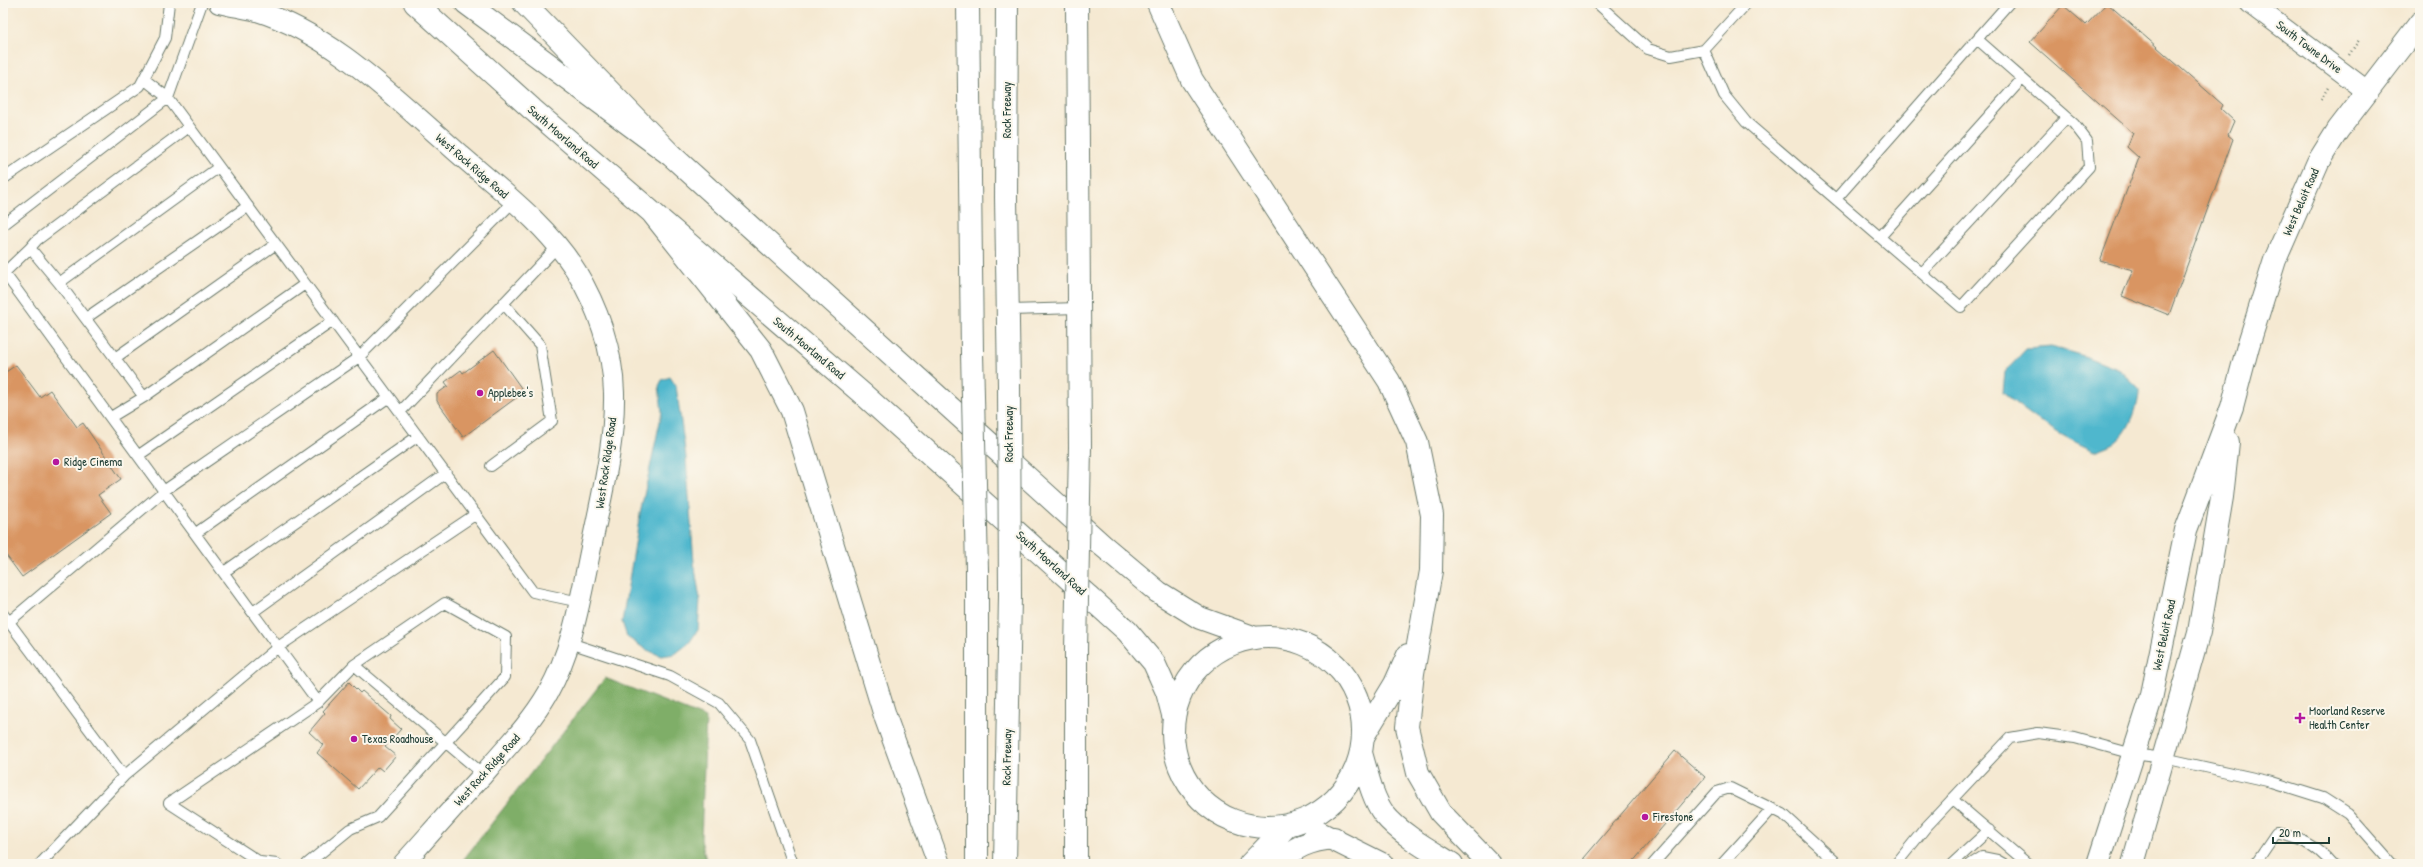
<svg xmlns="http://www.w3.org/2000/svg" width="2423" height="867" font-family="'Patrick Hand',sans-serif">
  <rect width="100%" height="100%" fill="#fbf7ec"/>
  <filter id="ink" filterUnits="userSpaceOnUse"><feTurbulence type="fractalNoise" baseFrequency=".025" numOctaves="2"/><feDisplacementMap in="SourceGraphic" scale="8" xChannelSelector="R" yChannelSelector="G"/><feConvolveMatrix kernelMatrix="1 2 1 2 8 2 1 2 1" color-interpolation-filters="sRGB"/></filter>
  <filter id="wash" filterUnits="userSpaceOnUse"><feTurbulence type="fractalNoise" baseFrequency=".012" numOctaves="4" result="noise"/><feDisplacementMap in="SourceGraphic" scale="16" xChannelSelector="R" yChannelSelector="G"/><feGaussianBlur stdDeviation="0.9" result="paint"/><feColorMatrix in="noise" values="0 0 0 0 0 0 0 0 0 0 0 0 0 0 0 0 0 1.4 0 .05"/><feComposite in="paint" operator="in"/></filter>
  <g filter="url(#wash)">
    <rect width="100%" height="100%" fill="#f5e9d2"/>
    <!-- forest -->
    <path fill="#7fae67" stroke="#4f764e" d="M605,678L706,718L701,840L707,864H460Z"/>
    <!-- water -->
    <path fill="#4fb7cd" stroke="#377a80" d="M2052,347L2084,356L2120,370L2139,388C2140,403 2130,430 2118,440C2113,445 2102,448 2095,451C2059,436 2033,418 2003,393L2005,372L2026,349Z
      M670,377L676,386L686,457L694,563L700,599L698,630L689,643L675,654L661,656L645,649L627,637L622,622L640,514L662,412L659,386L662,380Z"/>
    <g id="blocks">
      <!-- building -->
      <path fill="#d99562" d="M2107,3L2223,105L2221,109L2234,121L2228,135L2233,139L2169,315L2122,296L2133,270L2100,261L2139,158L2127,147L2133,133L2030,42L2063,5L2086,25Z
        M494,350L524,392L463,437L437,401V394L448,386L445,382L461,370L463,373Z
        M16,365L40,397L50,390L77,427L83,423L121,479L98,495L111,513L22,577L3,551V374Z
        M349,682L360,693L362,691L391,716L390,719L401,729L385,747L396,756L383,771L378,767L358,789L317,753L323,745L309,732L325,713L323,711Z
        M1675,751L1705,777L1631,864H1592L1584,858Z"/>
    </g>
  </g>
  <g filter="url(#ink)">
    <use href="#blocks" fill-opacity="0" stroke="#6a796b" stroke-width="1"/>
    <g fill="none" stroke-linecap="round" stroke-linejoin="round">
      <!-- lane casing -->
      <g stroke="#6a796b" stroke-width="12">
        <path id="lane" d="M1597,3L1648,49L1671,56L1704,50
          M1747,3L1704,50L1724,95L1746,122L1961,307L2089,167L2087,141L2074,124L1977,39L2009,3
          M144,79L168,98L533,592L580,602
          M3,179L140,86L165,38L169,3
          M1836,199L1977,39
          M3,225L168,98L202,3
          M1880,237L2022,79
          M30,248L37,240L189,127
          M3,271L318,702
          M4,273L30,248L59,283L144,397L111,417
          M1922,273L2066,118
          M59,283L219,167
          M1008,310L1078,308
          M86,318L248,206
          M115,358L276,244
          M144,397L305,284
          M400,412L557,247
          M139,455L333,321
          M491,466L552,421L540,345L503,303
          M196,533L389,397
          M224,572L418,436
          M253,612L446,473
          M3,614L124,776
          M10,621L165,490L359,357L513,202
          M570,643L670,676L719,703L750,740L793,864
          M354,665L483,774
          M1952,799L2028,864
          M40,864L124,776L278,647L476,514
          M277,864L260,862L169,803L318,702L354,665L445,603L506,637L505,677L378,817L350,829L307,864
          M1653,864L1717,792L1730,788L1783,814L1838,864
          M1722,864L1772,809
          M1896,864L1926,827L2010,738L2038,733L2075,738L2133,754L2164,758L2272,782L2323,798L2348,814L2392,864
          M1952,864L1989,830
          M1971,864L1982,857L1997,860L2004,864
          M2255,864L2276,833C2301,838 2315,844 2332,864"/>
      </g>
      <!-- street casing -->
      <g stroke="#6a796b" stroke-width="22">
        <path id="street" d="M219,3C231,6 245,8 257,11C333,35 390,94 449,145C492,184 545,221 576,271C598,307 613,351 614,393C615,443 602,494 592,543C581,594 574,647 548,693C530,724 505,749 482,776C455,805 429,835 403,864
          M2250,3L2367,91"/>
      </g>
      <!-- secondary casing -->
      <g stroke="#6a796b" stroke-width="24">
        <path id="secondary" d="M415,3L532,109L864,395L1127,631L1154,663L1167,692L1173,715
          M466,3L672,156L1102,545L1158,592L1200,618L1253,637
          M1173 732a95 95 0 1 1 190 0a95 95 0 1 1-190 0Z
          M1361,753C1367,773 1372,798 1384,814C1400,834 1431,851 1452,864
          M1316,831L1382,864
          M2098,864L2151,699L2186,530L2232,407L2248,346L2275,260L2318,162L2338,130L2420,23
          M2133,864L2199,632L2222,497L2228,442"/>
      </g>
      <!-- highway casing -->
      <g stroke="#6a796b" stroke-width="24">
        <path id="highway" d="M524,3L672,156
          M968,3L972,353
          M1007,3L1006,198L1009,385
          M1077,3L1080,447
          M1158,3L1192,80L1389,381L1417,442L1432,515L1431,571L1413,673L1407,727L1418,773L1441,813L1490,864
          M654,215L761,350L792,411L886,719L939,864
          M977,570V864
          M1364,735L1395,684L1408,655
          M1005,864L1010,596
          M1076,864V650
          M1250,864L1287,826
          M1277,864C1294,847 1310,840 1334,838"/>
      </g>
      <!-- path -->
      <path stroke="#6a796b" stroke-width="2.5" stroke-dasharray="1 3" stroke-linecap="butt" d="M2349,55L2359,40
        M2321,99L2329,86"/>
      <!-- lane -->
      <use href="#lane" stroke="#fff" stroke-width="10"/>
      <!-- street -->
      <use href="#street" stroke="#fff" stroke-width="20"/>
      <!-- secondary -->
      <use href="#secondary" stroke="#fff" stroke-width="22"/>
      <!-- highway -->
      <use href="#highway" stroke="#fff" stroke-width="22"/>
      <!-- highway-bridge casing -->
      <g stroke="#6a796b" stroke-width="24" stroke-linecap="butt">
        <path id="highway-bridge" d="M972,353L977,570
          M1009,385L1010,596
          M1076,650L1080,447"/>
      </g>
      <!-- highway-bridge -->
      <use href="#highway-bridge" stroke="#fff" stroke-width="22"/>
    </g>
  </g>
  <!-- markers -->
  <g fill="#b5179e" stroke="#fbf7ec" stroke-width="1.5">
    <circle cx="480" cy="393" r="4"/>
    <circle cx="56" cy="462" r="4"/>
    <path d="M2298 712h4v4h4v4h-4v4h-4v-4h-4v-4h4z"/>
    <circle cx="354" cy="739" r="4"/>
    <circle cx="1645" cy="817" r="4"/>
  </g>
  <g text-anchor="middle" stroke-width="4" stroke-linejoin="round" paint-order="stroke">
    <!-- street labels -->
    <g font-size="12" fill="#1f3d34" stroke="#fbf7ec">
      <text transform="translate(2309 47) rotate(37)" y="4">South Towne Drive</text>
      <text transform="translate(1007 110) rotate(-90)" y="4">Rock Freeway</text>
      <text transform="translate(563 137) rotate(41)" y="4">South Moorland Road</text>
      <text transform="translate(472 166) rotate(41)" y="4">West Rock Ridge Road</text>
      <text transform="translate(2301 202) rotate(-66)" y="4">West Beloit Road</text>
      <text transform="translate(809 348) rotate(40)" y="4">South Moorland Road</text>
      <text transform="translate(1009 434) rotate(-90)" y="4">Rock Freeway</text>
      <text transform="translate(606 463) rotate(-82)" y="4">West Rock Ridge Road</text>
      <text transform="translate(1051 563) rotate(42)" y="4">South Moorland Road</text>
      <text transform="translate(2164 635) rotate(-78)" y="4">West Beloit Road</text>
      <text transform="translate(1007 757) rotate(-89)" y="4">Rock Freeway</text>
      <text transform="translate(487 770) rotate(-48)" y="4">West Rock Ridge Road</text>
    </g>
    <!-- poi labels -->
    <g font-size="12" fill="#1f3d34" stroke="#fbf7ec" text-anchor="start">
      <text x="488" y="397">Applebee's</text>
      <text x="64" y="466">Ridge Cinema</text>
      <text x="2309" y="715">Moorland Reserve<tspan x="2309" dy="14">Health Center</tspan></text>
      <text x="362" y="743">Texas Roadhouse</text>
      <text x="1653" y="821">Firestone</text>
    </g>
  </g>
  <!-- margin -->
  <rect width="2423" height="867" fill="none" stroke="#fbf7ec" stroke-width="16"/>
  <!-- scale -->
  <path d="M2273 837v6h56v-6" fill="none" stroke="#1f3d34" stroke-width="2"/>
  <text x="2279" y="837" font-size="12" fill="#1f3d34" stroke="#fbf7ec" stroke-width="3" paint-order="stroke">20 m</text>
</svg>
